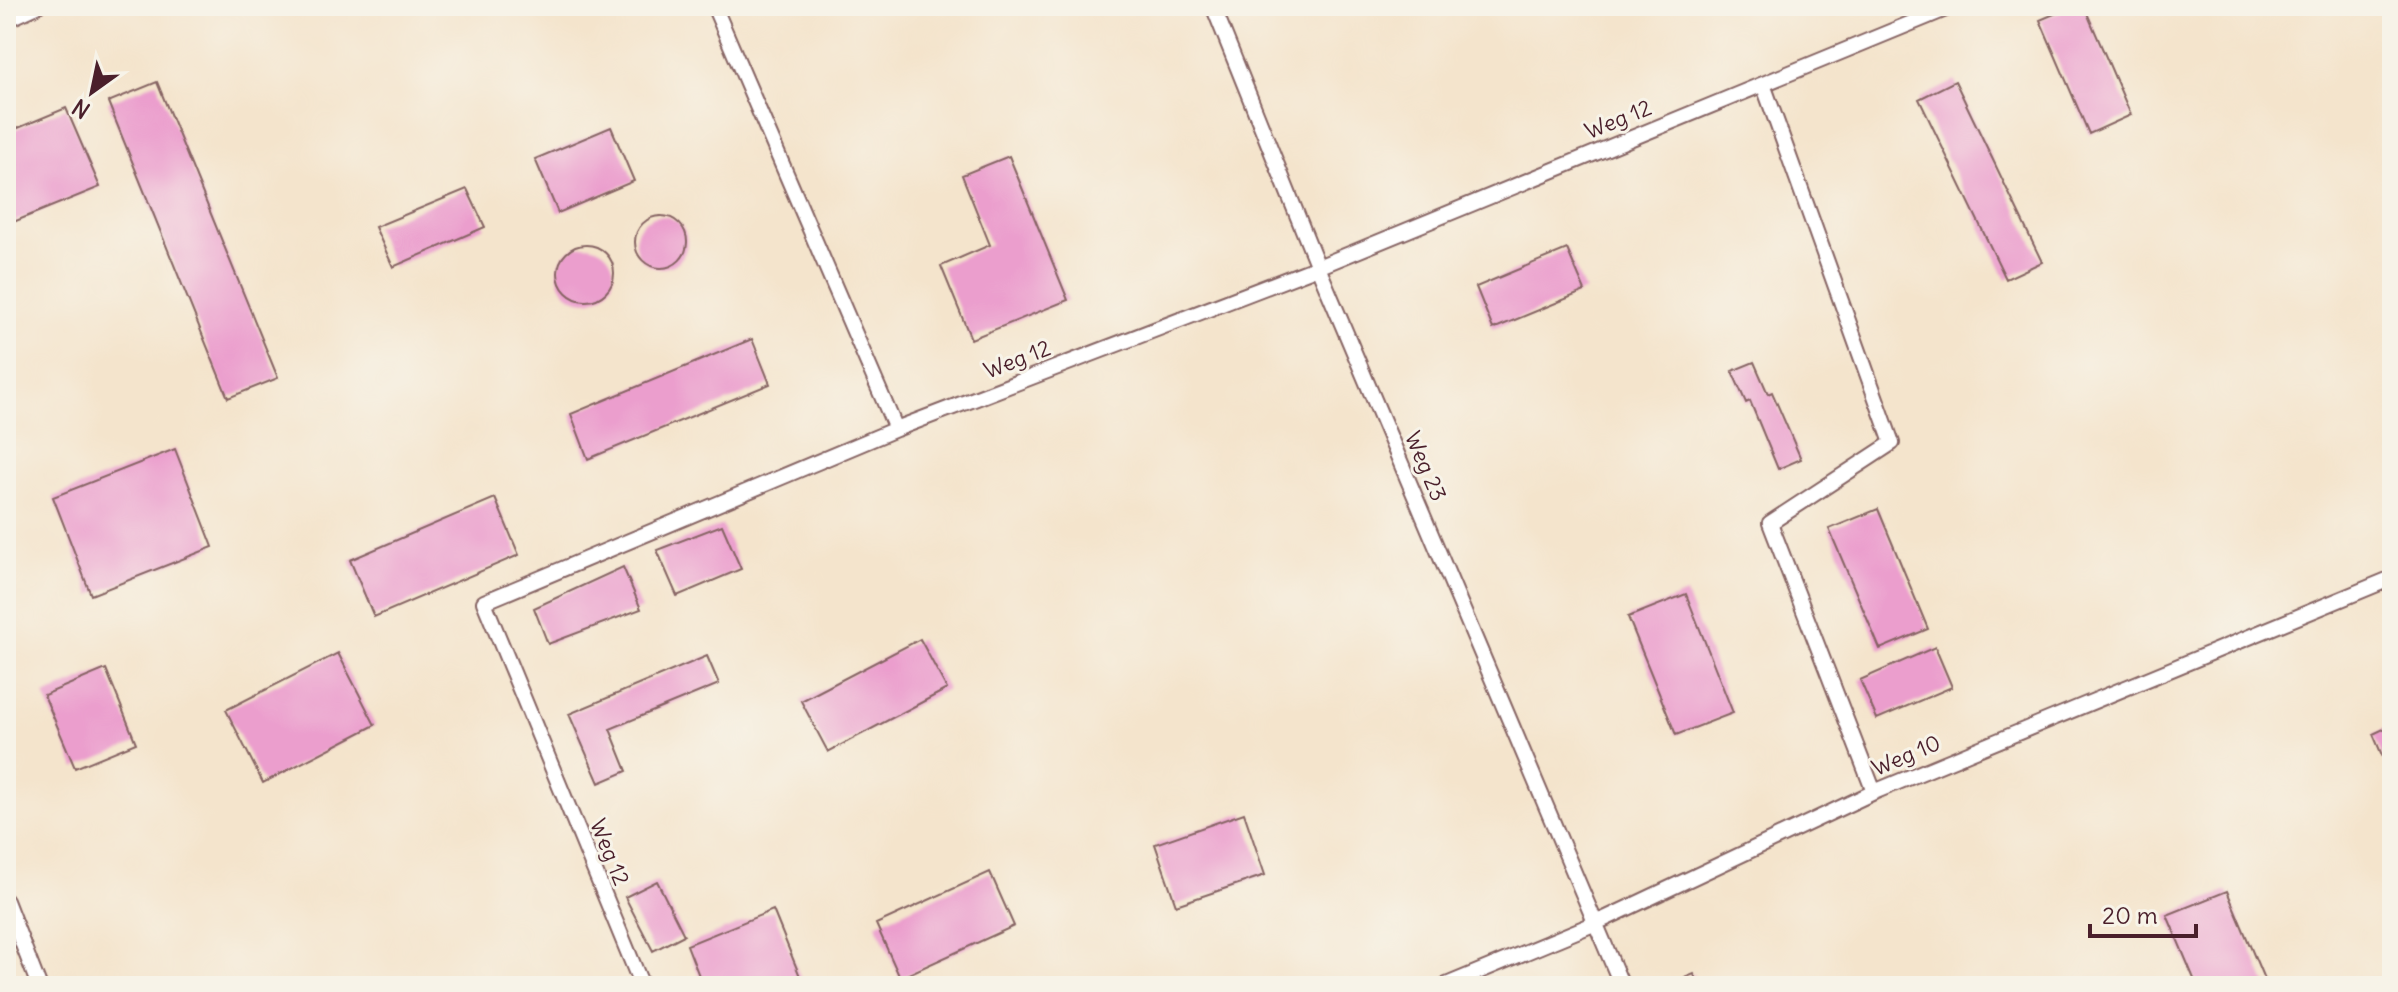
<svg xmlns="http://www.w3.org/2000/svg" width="2398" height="992" font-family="Delius,sans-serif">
  <rect width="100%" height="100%" fill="#f7f3e8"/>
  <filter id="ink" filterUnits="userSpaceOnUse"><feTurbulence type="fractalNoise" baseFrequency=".0125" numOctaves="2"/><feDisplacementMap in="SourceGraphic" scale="16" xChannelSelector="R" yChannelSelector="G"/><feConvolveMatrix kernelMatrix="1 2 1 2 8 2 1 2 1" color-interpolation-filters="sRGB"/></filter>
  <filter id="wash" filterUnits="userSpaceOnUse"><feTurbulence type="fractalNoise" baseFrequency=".006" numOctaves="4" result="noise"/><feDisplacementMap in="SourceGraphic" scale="32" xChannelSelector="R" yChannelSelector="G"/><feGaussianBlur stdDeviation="1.8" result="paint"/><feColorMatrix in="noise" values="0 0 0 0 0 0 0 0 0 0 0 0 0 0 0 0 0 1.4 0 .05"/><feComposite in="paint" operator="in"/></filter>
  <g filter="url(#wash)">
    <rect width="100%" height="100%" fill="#f4e4cc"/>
    <g id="blocks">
      <!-- building -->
      <path fill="#eb9ecd" d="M1432,6H1476L1470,9H1437Z
        M2073,6H2084L2131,115L2089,134L2040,20Z
        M1955,81L2042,262L2006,279L1919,99Z
        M157,82L278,378L228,398L108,102Z
        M66,108L100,187L6,225V133Z
        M611,127L634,181L558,213L535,159Z
        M1009,156L1068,300L971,339L941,266L990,245L962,175Z
        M467,189L485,227L393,267L375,227Z
        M635 242a26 26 0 1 1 52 0a26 26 0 1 1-52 0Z
        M558 273a28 28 0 1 1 56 0a28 28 0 1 1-56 0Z
        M1567,249L1585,291L1493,329L1476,287Z
        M752,339L770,384L588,459L571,414Z
        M1754,362L1768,394L1772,392L1801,459L1778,469L1750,401L1746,403L1732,371Z
        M175,449L213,547L91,595L53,497Z
        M495,498L519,555L374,617L350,560Z
        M1878,509L1928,629L1880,649L1829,529Z
        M722,525L741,569L677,596L657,550Z
        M623,567L641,609L548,644L534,608Z
        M1686,594L1733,713L1676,735L1628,617Z
        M920,639L947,689L828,752L801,701Z
        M1935,647L1952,687L1877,719L1860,680Z
        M338,653L375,725L263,783L226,710Z
        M707,656L719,684L610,729L627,771L599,783L569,714Z
        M106,669L136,743L75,768L44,695Z
        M2392,725V779L2373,734Z
        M1244,813L1265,875L1176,905L1155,844Z
        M990,872L1014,926L900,978L876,924Z
        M657,881L684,935L653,951L625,897Z
        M2227,891L2267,986H2197L2167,915Z
        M773,910L804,986H703L687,945Z
        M1694,974L1698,986H1665Z"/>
    </g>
  </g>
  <g filter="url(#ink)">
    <use href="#blocks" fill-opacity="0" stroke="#866463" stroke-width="2"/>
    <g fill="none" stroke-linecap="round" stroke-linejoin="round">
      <!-- lane casing -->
      <g stroke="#866463" stroke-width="18">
        <path id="lane" d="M714,6L896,429
          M1213,6L1318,267L1622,986
          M6,20L37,6
          M1763,84L1892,443L1770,523L1874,792
          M6,901L39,986
          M642,986L484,602L896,429L1318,267L1953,6
          M1444,986L1596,923L1874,792L2392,578"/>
      </g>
      <!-- lane -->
      <use href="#lane" stroke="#fff" stroke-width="14"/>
    </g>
  </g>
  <g text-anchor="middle" stroke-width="6" stroke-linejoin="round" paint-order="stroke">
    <!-- street labels -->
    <g font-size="22" fill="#4a1f2b" stroke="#f7f3e8">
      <text transform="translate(1618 119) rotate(-22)" y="8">Weg 12</text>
      <text transform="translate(1017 359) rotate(-21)" y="8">Weg 12</text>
      <text transform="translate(1426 466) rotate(67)" y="8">Weg 23</text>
      <text transform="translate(1906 755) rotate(-23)" y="8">Weg 10</text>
      <text transform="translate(610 852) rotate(68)" y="8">Weg 12</text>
    </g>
  </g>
  <!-- margin -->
  <rect width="2398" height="992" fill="none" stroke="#f7f3e8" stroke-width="32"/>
  <!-- north arrow -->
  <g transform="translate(92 92) rotate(213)" stroke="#f7f3e8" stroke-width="6" paint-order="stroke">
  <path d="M0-6L14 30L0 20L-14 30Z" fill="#4a1f2b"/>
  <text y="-12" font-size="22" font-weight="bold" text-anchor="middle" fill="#4a1f2b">N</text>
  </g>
  <!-- scale -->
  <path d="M2090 924v12h106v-12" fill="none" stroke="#4a1f2b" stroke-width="4"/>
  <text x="2102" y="924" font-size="24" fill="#4a1f2b" stroke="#f7f3e8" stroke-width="6" paint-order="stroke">20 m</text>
</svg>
